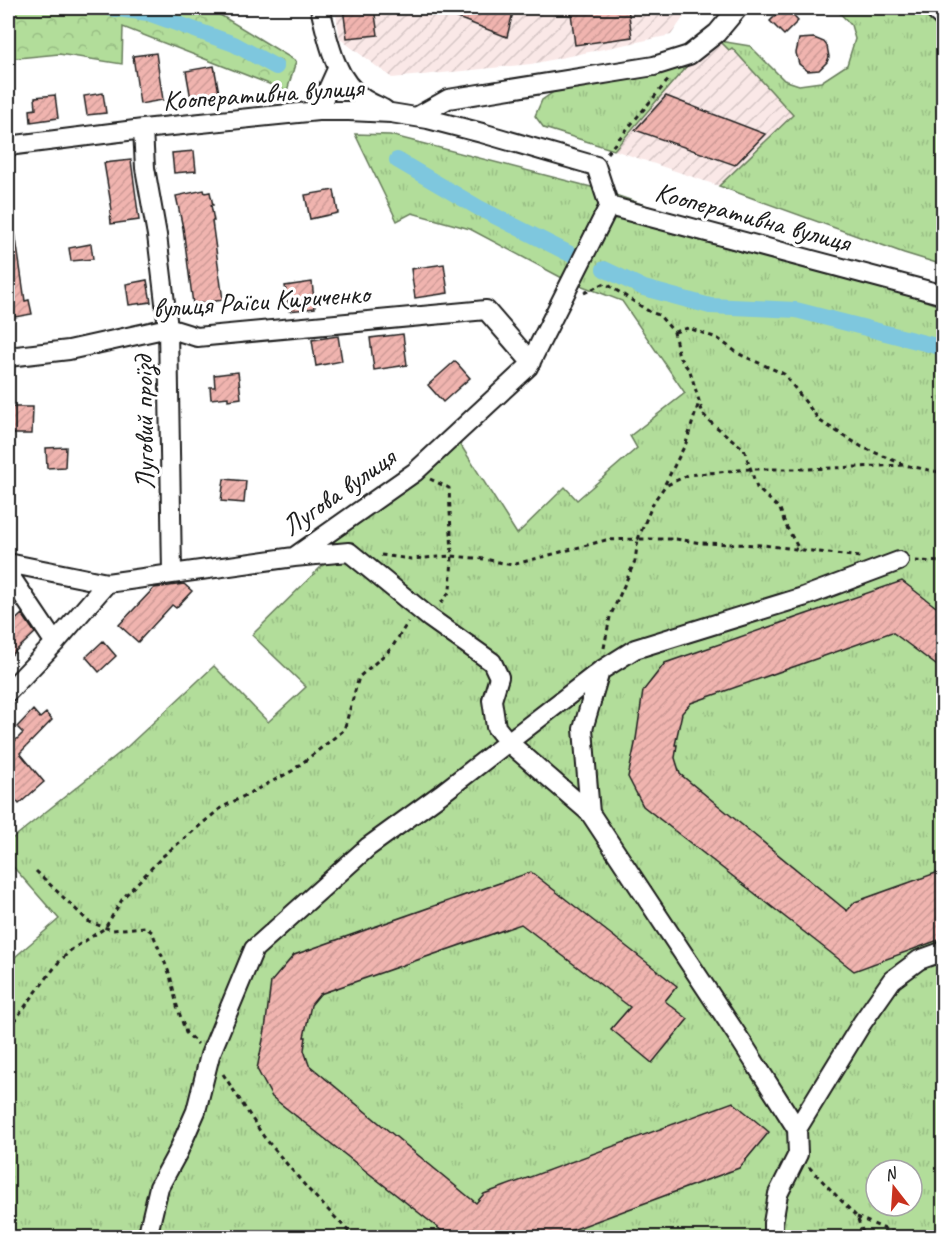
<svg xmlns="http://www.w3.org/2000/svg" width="951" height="1245" font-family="Caveat,sans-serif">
  <defs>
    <pattern id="industrial-furrows" width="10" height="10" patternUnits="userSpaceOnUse" patternTransform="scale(1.5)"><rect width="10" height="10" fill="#fae8e7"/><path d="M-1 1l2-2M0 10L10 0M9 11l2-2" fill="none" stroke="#d6c6c6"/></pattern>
    <pattern id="grass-tufts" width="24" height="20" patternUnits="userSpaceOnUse" patternTransform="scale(1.5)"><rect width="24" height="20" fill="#b2dd9a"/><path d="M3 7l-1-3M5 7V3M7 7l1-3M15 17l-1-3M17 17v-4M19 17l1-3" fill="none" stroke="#98bd84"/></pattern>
    <pattern id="forest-crowns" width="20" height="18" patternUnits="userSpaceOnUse" patternTransform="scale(1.5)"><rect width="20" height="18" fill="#b2dd9a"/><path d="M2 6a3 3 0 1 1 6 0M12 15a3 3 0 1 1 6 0" fill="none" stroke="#98bd84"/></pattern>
    <pattern id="building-hatch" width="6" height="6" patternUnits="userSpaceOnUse" patternTransform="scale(1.5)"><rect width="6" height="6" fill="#f0b4af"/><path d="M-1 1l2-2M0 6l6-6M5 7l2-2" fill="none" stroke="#cd9a96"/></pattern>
  </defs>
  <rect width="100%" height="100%" fill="#fff"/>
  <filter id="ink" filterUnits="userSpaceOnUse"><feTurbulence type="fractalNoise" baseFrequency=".0167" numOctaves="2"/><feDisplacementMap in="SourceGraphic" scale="12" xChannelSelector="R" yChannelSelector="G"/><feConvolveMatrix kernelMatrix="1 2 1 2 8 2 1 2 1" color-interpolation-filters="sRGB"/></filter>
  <g filter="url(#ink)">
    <!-- industrial -->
    <path fill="url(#industrial-furrows)" d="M335,8H690L671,35L531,64L392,78L340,39Z
      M720,41L732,47L793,115L719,186L614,150L686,67L710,52Z"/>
    <!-- grass -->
    <path fill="url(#grass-tufts)" stroke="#677c5b" stroke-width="1.5" fill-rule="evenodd" d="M835,8H917L943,33V265L904,253L719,186L793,115L732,48L729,50L720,41L750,46L784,80L799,85L821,82L847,65L855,39L851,25Z
      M686,67L614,150L544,128L535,116L542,100L558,89Z
      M355,134L390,135L595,188L943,307V1237H8V963L59,919L8,861V842L127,747L214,666L268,722L306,687L252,635L326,562L313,549L457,439L517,534L565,487L577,500L637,448L630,436L685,393L622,301L564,279L470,229L412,213L397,221ZM876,1170H912V1206H876Z"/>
    <!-- forest -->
    <path fill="url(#forest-crowns)" stroke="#677c5b" stroke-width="1.5" d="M8,8H203L212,10L296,61L287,91L123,27L122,64L59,54L8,59Z"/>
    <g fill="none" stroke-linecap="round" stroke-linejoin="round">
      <!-- canal -->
      <path stroke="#7ec7de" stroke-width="16" d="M109,8L148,13L234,44L276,67
        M397,160L479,208L574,256
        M604,269L644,288L710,306L796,310L944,348"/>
    </g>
    <!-- building -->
    <path fill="url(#building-hatch)" stroke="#1c1c1c" stroke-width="1.5" d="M343,8H374L378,35L347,38Z
      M432,8H514L507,37Z
      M628,8L632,37L575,45L571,13Z
      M783,8H786L798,21L784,35L770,21Z
      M814,38L824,42L827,46L829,57L827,62L819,70L808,71L799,64L796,53L799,39Z
      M156,53L163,100L140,104L133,56Z
      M214,66L219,93L191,99L186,71Z
      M103,93L106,113L87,115L84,96Z
      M55,95L58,118L31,122L30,110L36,109L35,97Z
      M666,96L765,134L735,165L635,130Z
      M194,151L196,171L174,173L172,153Z
      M131,160L139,220L111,224L110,211L112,210L104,163Z
      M204,190L205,193L210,192L213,205H211L214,221H212L223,300L193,304L183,228L176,196Z
      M334,190L338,213L310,219L305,195Z
      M15,232L25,301L29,300L32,314L15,317L11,296L8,297V233Z
      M91,244L93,259L71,261L69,248Z
      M444,264L448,293L415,298L411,269Z
      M147,280L151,302L129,305L126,284Z
      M312,282L315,308L289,311L285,286Z
      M403,334L407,365L374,370L370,338Z
      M338,336L342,361L316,366L312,340Z
      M455,361L470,378L443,402L428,385Z
      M238,372L241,398L228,400V397L211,399L210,387H215L214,375Z
      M11,407H33L32,434H10Z
      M66,447L65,467L47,468L46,448Z
      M224,479L246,481L244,503L221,501Z
      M902,581L944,613V671L892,632L691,703L682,713L675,745H677L675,758L680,774L847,911L855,902L944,870V938L854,971L643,806L628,777L636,739L643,691L665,663Z
      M184,584L192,591L176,608L172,605L138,642L119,625L154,588Z
      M22,614L35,633L8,658V627Z
      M103,641L116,656L99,672L86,657Z
      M33,710L40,718L46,713L52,720L20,753L44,782L19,804L8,791V739L12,744L23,733L17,727Z
      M531,872L677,986L665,1001L688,1019L652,1063L611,1029L630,1007L521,924L320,994L311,1005L304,1037H306L304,1050L309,1065L476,1203L484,1194L733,1102L769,1132L739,1168L551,1238H451L272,1097L257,1069L265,1030L271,982L294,955Z"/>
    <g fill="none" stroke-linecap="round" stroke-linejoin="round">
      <!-- minor casing -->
      <g stroke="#1c1c1c" stroke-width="22">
        <path id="minor" d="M320,8C328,39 334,79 364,99C370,103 378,106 385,110
          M932,8L944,19
          M318,111L338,67
          M416,117L448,99L654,66L689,55L717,33L738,8
          M143,129L145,168L157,235L168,328L172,573
          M8,146L143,129L318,111H349L391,113L428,119L482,133L596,166L609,206L944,295
          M8,357L69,350L168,328L197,337L486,310L531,362
          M294,557L349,552L430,618L492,662L499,677L492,700L496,727L508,742L590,813L741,1041L797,1129L798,1154L778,1194L773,1223V1238
          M8,563L107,583
          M8,573L55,643
          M8,692L55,643L107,583L294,557L415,472L528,367L609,206
          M590,813L583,729L600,671
          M797,1129L862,1023L892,980L919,960L944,951
          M151,1238L149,1229L159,1187L178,1152L196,1111L210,1055L254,949L368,847L441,794L600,671L635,649L803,597L899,561"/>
      </g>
      <!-- path -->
      <path stroke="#1c1c1c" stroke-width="3" stroke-dasharray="4.5 4.5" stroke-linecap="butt" d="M607,153L670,78
        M584,293L605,283L650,312L659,315L674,332L679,357L690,371L703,414L709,421L744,449L757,488L780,509L785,524L800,551
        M675,332L688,328L717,338L739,354L784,374L820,421L862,447L902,464
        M430,479L449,488L452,556L450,591L439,606
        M665,484L686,443L699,402
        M381,555L411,559L452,556L485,559L512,565L606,540L638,539L654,501L665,486L688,475L749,469H808L904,465L944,473
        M915,561L944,562
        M604,648L610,617L635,561L638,539H676L702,543L763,545L860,557
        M36,871L89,922L112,930L145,927L152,932L170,975L177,1006L186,1033L198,1044
        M8,1029L58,963L71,950L105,928L123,898L163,856L221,808L292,771L344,730L359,677L391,649L408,622
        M223,1074L264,1137L308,1189L355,1238
        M809,1167L857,1217L865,1238
        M857,1217L906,1238"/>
      <!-- minor -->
      <use href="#minor" stroke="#fff" stroke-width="18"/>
    </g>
  </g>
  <g text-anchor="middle" stroke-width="6" stroke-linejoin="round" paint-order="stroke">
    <!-- street labels -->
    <g font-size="28" fill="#1c1c1c" stroke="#fff">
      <text transform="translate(263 93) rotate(-4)" y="10">Кооперативна вулиця</text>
      <text transform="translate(753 216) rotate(15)" y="10">Кооперативна вулиця</text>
      <text transform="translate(261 300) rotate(-4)" y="10">вулиця Раїси Кириченко</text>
      <text transform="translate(143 423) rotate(-91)" y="10">Луговий проїзд</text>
      <text transform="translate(338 491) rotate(-35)" y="10">Лугова вулиця</text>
    </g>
  </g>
  <!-- margin -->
  <rect width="951" height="1245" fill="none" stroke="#fff" stroke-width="30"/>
  <rect x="15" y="15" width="921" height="1215" fill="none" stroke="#1c1c1c" stroke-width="2" filter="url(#ink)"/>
  <!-- north arrow -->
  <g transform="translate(894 1188) rotate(343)"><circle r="28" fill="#ffffff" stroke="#a4a4a4" stroke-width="1.5"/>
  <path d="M0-4.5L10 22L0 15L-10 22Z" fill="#c8321e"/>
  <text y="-9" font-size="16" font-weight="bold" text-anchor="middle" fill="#1c1c1c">N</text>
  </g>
</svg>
